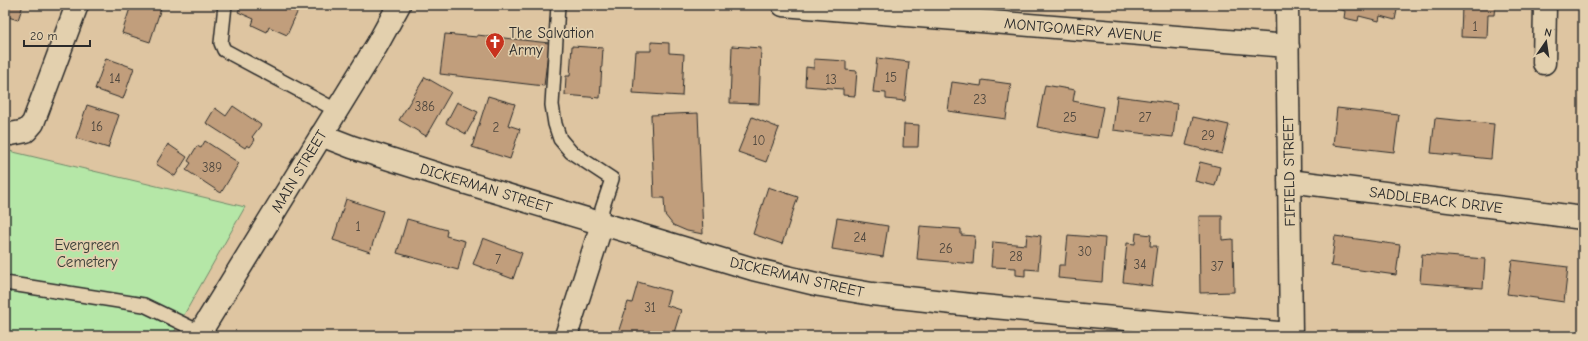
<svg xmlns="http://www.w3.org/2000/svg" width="1588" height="341" font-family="'Comic Neue',sans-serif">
  <rect width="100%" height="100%" fill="#dec5a1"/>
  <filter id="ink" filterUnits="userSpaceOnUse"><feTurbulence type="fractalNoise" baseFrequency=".025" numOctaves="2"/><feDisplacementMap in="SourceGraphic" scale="8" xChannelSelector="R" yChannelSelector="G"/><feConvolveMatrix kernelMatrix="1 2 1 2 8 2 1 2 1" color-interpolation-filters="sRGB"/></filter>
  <g filter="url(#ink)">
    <!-- green -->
    <path fill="#b5e7a7" stroke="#708969" d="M5,150L245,207L172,336H5Z"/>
    <!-- building -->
    <path fill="#c19e7b" stroke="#2b2b2b" d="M5,5H23L18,20L5,16Z
      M131,5H162L150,42L122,33Z
      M241,5H299L300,6L287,35L269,27L267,32L252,25L254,19L238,12Z
      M1334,5H1398L1395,20L1380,16L1379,21L1359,16L1358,21L1344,18L1345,11L1333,8Z
      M1462,5H1495L1494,15H1488L1487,38L1461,37Z
      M445,34L477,37V35L549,43L544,86L440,74Z
      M651,42L669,43V53L684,54L682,96L633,93L636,51H651Z
      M572,46L603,48L600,98L565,95L566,76H570Z
      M732,46L761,48L759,104L730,103Z
      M106,58L134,68L123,99L95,89Z
      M877,58L909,62L905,101L886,99V93L873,92Z
      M814,59L846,61V70L857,71L855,96L843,95V89L805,86L806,67L814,68Z
      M425,77L451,92L426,136L399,120Z
      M982,80L1011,84L1006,119L948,111L952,82L981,86Z
      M1045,85L1075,90L1073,101L1103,107L1097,138L1037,127Z
      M488,96L515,104L508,125L520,129L510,159L472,147Z
      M1117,96L1177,104L1173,137L1113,130Z
      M457,102L478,112L466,134L446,123Z
      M87,105L119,115L108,148L76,138Z
      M233,106L261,125L252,137L255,140L250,147L247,145L245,148L206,123L215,108L226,116Z
      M1337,108L1399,115L1394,152L1333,145Z
      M698,113L703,234L687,231L673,225L665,215L664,198H654L651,115Z
      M752,117L779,128L766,162L738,152Z
      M1193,117L1229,125L1222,154L1186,145Z
      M1435,118L1494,124L1491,159L1431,153Z
      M904,124L919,125L918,147H903Z
      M205,141L239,163L221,193L186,170L191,163L188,161L197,146L201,148Z
      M168,144L187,157L175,176L156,164Z
      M1200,162L1220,167L1215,186L1195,181Z
      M768,187L798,197L782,244L753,234Z
      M346,199L383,211L370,252L333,240Z
      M1199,216H1222V240L1233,239L1234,292L1200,293Z
      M837,218L888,226L883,257L832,249Z
      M407,219L447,230L446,236L465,241L458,270L397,253Z
      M920,226L961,229V235L975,236L973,264L917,259Z
      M1136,233L1151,235L1150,246H1157L1152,286L1123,282L1127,243L1135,244Z
      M1027,234L1041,236L1038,270L1025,269V276L1016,275V268L991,267L993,242L1026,245Z
      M1068,235L1105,238L1102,282L1058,278L1059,265H1065Z
      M1335,236L1400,245L1396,275L1331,266Z
      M483,238L522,253L513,279L473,264Z
      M1422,254L1485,259L1483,288L1420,283Z
      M1512,260L1568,267L1564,302L1507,294Z
      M638,282L670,291L666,305L681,310L673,336L655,331L653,336H617L628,302L632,303Z"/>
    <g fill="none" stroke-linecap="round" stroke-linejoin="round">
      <!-- lane casing -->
      <g stroke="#2b2b2b" stroke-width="16">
        <path id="lane" d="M225,5L221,43L224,50L336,110
          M558,5L552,105L555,124L560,139L571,152L612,179L602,209V224
          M5,283L144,305L200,332"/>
      </g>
      <!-- street casing -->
      <g stroke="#2b2b2b" stroke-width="25">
        <path id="street" d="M783,5L1288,46
          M1287,5L1291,336
          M1544,63L1545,5
          M5,133L11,134L26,131L33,123L77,5
          M321,135L352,147L450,178L753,269L820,285L872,294L971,305L1290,334
          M1289,181L1583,218
          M566,336L602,224"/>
      </g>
      <!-- secondary casing -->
      <g stroke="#2b2b2b" stroke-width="25">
        <path id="secondary" d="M198,336L377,45L399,5"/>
      </g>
      <!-- lane -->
      <use href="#lane" stroke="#e3d0ae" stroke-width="13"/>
      <!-- street -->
      <use href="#street" stroke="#e3d0ae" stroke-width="22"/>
      <!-- secondary -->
      <use href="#secondary" stroke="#e3d0ae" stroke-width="22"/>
    </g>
  </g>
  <!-- icons -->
  <defs>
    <g id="church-pin" transform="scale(1)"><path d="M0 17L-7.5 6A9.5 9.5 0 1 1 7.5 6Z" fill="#c8321e" stroke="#e3d0ae"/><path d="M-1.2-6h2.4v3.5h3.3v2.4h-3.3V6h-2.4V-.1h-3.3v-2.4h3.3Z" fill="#fff"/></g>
  </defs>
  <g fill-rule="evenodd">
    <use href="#church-pin" x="495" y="42"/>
  </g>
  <g text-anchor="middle" stroke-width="3.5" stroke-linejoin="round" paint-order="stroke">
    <!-- number labels -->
    <g font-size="13" fill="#50483f">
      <text x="1475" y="31">1</text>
      <text x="891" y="82">15</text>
      <text x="115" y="83">14</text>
      <text x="831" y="84">13</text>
      <text x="980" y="104">23</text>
      <text x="425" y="111">386</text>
      <text x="1070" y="122">25</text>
      <text x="1145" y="122">27</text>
      <text x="97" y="131">16</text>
      <text x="496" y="132">2</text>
      <text x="1208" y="140">29</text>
      <text x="759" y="145">10</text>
      <text x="212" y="172">389</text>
      <text x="358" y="231">1</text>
      <text x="860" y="242">24</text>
      <text x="946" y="253">26</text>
      <text x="1085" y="256">30</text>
      <text x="1016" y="261">28</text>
      <text x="498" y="264">7</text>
      <text x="1140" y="269">34</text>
      <text x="1217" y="271">37</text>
      <text x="650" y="312">31</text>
    </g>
    <!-- street labels -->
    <g font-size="15" fill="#2b2b2b" stroke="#e3d0ae">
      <text transform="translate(1083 30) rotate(5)" y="5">MONTGOMERY AVENUE</text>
      <text transform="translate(299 171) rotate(-59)" y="5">MAIN STREET</text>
      <text transform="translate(1289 171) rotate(-91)" y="5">FIFIELD STREET</text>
      <text transform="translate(486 188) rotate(17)" y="5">DICKERMAN STREET</text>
      <text transform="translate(1436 200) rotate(7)" y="5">SADDLEBACK DRIVE</text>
      <text transform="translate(797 277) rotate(13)" y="5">DICKERMAN STREET</text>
    </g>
    <!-- poi labels -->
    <g font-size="15" fill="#2b2b2b" stroke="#e3d0ae" text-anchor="start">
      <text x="509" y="38">The Salvation<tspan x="509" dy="17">Army</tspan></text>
    </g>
    <!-- park labels -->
    <g font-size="15" fill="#393e37" stroke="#e3d0ae">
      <text x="87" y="250">Evergreen<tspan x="87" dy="17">Cemetery</tspan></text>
    </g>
  </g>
  <!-- margin -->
  <rect width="1588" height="341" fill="none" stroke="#e3d0ae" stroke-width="20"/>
  <rect x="10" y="10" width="1568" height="321" fill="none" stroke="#2b2b2b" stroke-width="1.5" filter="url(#ink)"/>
  <!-- north arrow -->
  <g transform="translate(1546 42) rotate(13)" stroke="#e3d0ae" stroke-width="3" paint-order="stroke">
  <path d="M0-3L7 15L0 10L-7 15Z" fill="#2b2b2b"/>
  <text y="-6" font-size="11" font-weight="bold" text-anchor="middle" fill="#2b2b2b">N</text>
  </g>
  <!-- scale -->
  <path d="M24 40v6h66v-6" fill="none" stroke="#2b2b2b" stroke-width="2"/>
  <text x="30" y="40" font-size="12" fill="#2b2b2b" stroke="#e3d0ae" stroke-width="3" paint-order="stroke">20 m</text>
</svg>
